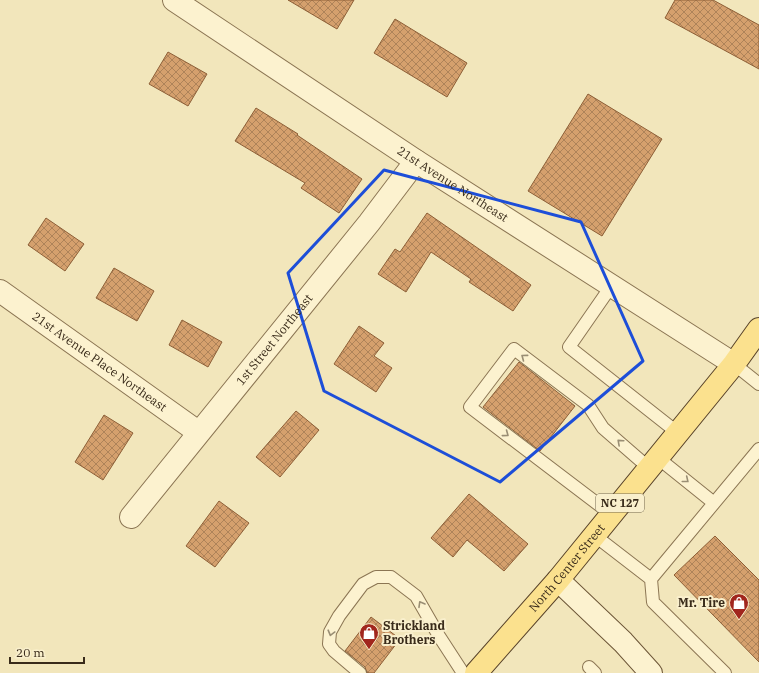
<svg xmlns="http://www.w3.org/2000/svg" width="759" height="673" font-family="'IBM Plex Serif',serif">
  <defs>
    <pattern id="building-cross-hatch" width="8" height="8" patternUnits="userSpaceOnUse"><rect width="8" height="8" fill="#d5a06d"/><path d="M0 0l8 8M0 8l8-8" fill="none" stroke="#ae8359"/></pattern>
  </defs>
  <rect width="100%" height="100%" fill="#f2e6bb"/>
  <!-- building -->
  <path fill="url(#building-cross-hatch)" stroke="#8d5f37" d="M288,0H354L337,29Z
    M675,0H713L759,25V69L665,18Z
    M395,19L467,63L447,97L374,53Z
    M168,52L207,74L188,106L149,84Z
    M588,94L662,139L602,236L528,191Z
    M256,108L298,134L297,135L362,179L339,213L301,188L305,183L235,141Z
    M427,213L531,285L513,311L469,282L471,279L431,252L406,292L378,274L395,249L400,252Z
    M46,218L84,244L65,271L28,245Z
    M114,268L154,291L137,321L96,298Z
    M182,320L222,342L208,367L169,345Z
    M359,326L384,343L374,356L392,368L376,392L334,364Z
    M519,362L575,406L540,451L483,407Z
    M296,411L319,430L280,477L256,457Z
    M104,415L133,433L103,480L75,462Z
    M469,494L528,544L504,571L467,540L453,557L431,538Z
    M219,501L249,523L215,567L186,546Z
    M715,536L759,580V662L674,575Z
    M371,617L400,639L374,673H367L365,667L345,651Z"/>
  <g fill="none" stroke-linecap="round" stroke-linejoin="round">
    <!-- lane casing -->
    <g stroke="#8b7553" stroke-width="14">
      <path id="lane" d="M612,285L569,347L678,433
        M734,364L759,384
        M658,458L714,503
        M611,514L470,407L514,349L588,405L603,428L649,468
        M594,535L651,579L653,602L725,673
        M651,579L759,449
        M589,667L595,673
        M360,673L334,651L329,644L330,632L339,616L363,584L376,577H391L416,596L439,636L463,673"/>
    </g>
    <!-- street casing -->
    <g stroke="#8b7553" stroke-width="24">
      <g id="street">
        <path id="s1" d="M174,0L416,161L734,364"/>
        <path id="s2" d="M0,291L198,432"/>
        <path id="s3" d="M131,517L369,223L416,161"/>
      </g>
    </g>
    <!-- secondary casing -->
    <g stroke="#6d5637" stroke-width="24">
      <path id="secondary" d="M558,580L623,642L651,673"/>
    </g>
    <!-- primary casing -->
    <g stroke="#584229" stroke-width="24">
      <g id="primary">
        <path id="s4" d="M476,673L558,580L734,364L759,329"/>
      </g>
    </g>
    <!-- lane -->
    <use href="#lane" stroke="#fcf2cf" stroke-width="12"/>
    <!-- street -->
    <use href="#street" stroke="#fcf2cf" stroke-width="22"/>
    <!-- secondary -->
    <use href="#secondary" stroke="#fcf2cf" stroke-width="22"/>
    <!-- primary -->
    <use href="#primary" stroke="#fbe18e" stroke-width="22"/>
  </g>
  <!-- one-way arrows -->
  <defs><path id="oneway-chevron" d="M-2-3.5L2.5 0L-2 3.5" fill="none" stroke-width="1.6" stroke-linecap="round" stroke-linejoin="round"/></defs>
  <g stroke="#9a8e74">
    <use href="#oneway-chevron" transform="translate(524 357) rotate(-143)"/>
    <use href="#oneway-chevron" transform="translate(506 434) rotate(37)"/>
    <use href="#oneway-chevron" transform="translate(620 442) rotate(-138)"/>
    <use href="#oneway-chevron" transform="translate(686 480) rotate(39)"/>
    <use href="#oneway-chevron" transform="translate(421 604) rotate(-120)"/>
    <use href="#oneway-chevron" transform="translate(331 633) rotate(105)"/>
  </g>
  <!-- marked area -->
  <path fill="none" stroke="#1d4ed8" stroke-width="3" stroke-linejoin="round" d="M384,170L581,222L643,361L500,482L324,391L288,273Z"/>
  <!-- icons -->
  <defs>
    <g id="shop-pin" transform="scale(1)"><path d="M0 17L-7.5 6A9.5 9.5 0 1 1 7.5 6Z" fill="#a1261d" stroke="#f9efcc"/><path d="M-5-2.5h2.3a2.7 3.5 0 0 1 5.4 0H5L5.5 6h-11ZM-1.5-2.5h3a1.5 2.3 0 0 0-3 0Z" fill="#fff"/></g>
  </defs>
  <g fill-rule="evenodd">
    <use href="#shop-pin" x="739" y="603"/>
    <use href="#shop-pin" x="369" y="633"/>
  </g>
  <g text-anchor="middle" stroke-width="4" stroke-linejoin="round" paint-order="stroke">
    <!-- shield labels -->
    <rect fill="#f9efcc" stroke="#73664f" stroke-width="1" x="596" y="494" width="48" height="18" rx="3"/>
    <g font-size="11" font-weight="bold" fill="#392b1a">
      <text x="620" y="507">NC 127</text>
    </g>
    <!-- street labels -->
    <g font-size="12" fill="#392b1a" stroke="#f9efcc">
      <text dy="4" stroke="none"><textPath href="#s1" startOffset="334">21st Avenue Northeast</textPath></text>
      <text dy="4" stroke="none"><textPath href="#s3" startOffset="228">1st Street Northeast</textPath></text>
      <text dy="4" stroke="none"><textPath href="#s2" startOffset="122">21st Avenue Place Northeast</textPath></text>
      <text dy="4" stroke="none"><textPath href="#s4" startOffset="139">North Center Street</textPath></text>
    </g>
    <!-- poi labels -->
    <g font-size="12" font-weight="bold" fill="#392b1a" stroke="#f9efcc" text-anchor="end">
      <text x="725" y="607">Mr. Tire</text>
      <text x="383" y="630" text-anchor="start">Strickland<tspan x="383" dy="14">Brothers</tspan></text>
    </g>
  </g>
  <!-- scale -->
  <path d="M10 657v6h74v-6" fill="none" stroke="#392b1a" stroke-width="2"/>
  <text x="16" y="657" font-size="12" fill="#392b1a" stroke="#f9efcc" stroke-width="3" paint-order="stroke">20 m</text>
</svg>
